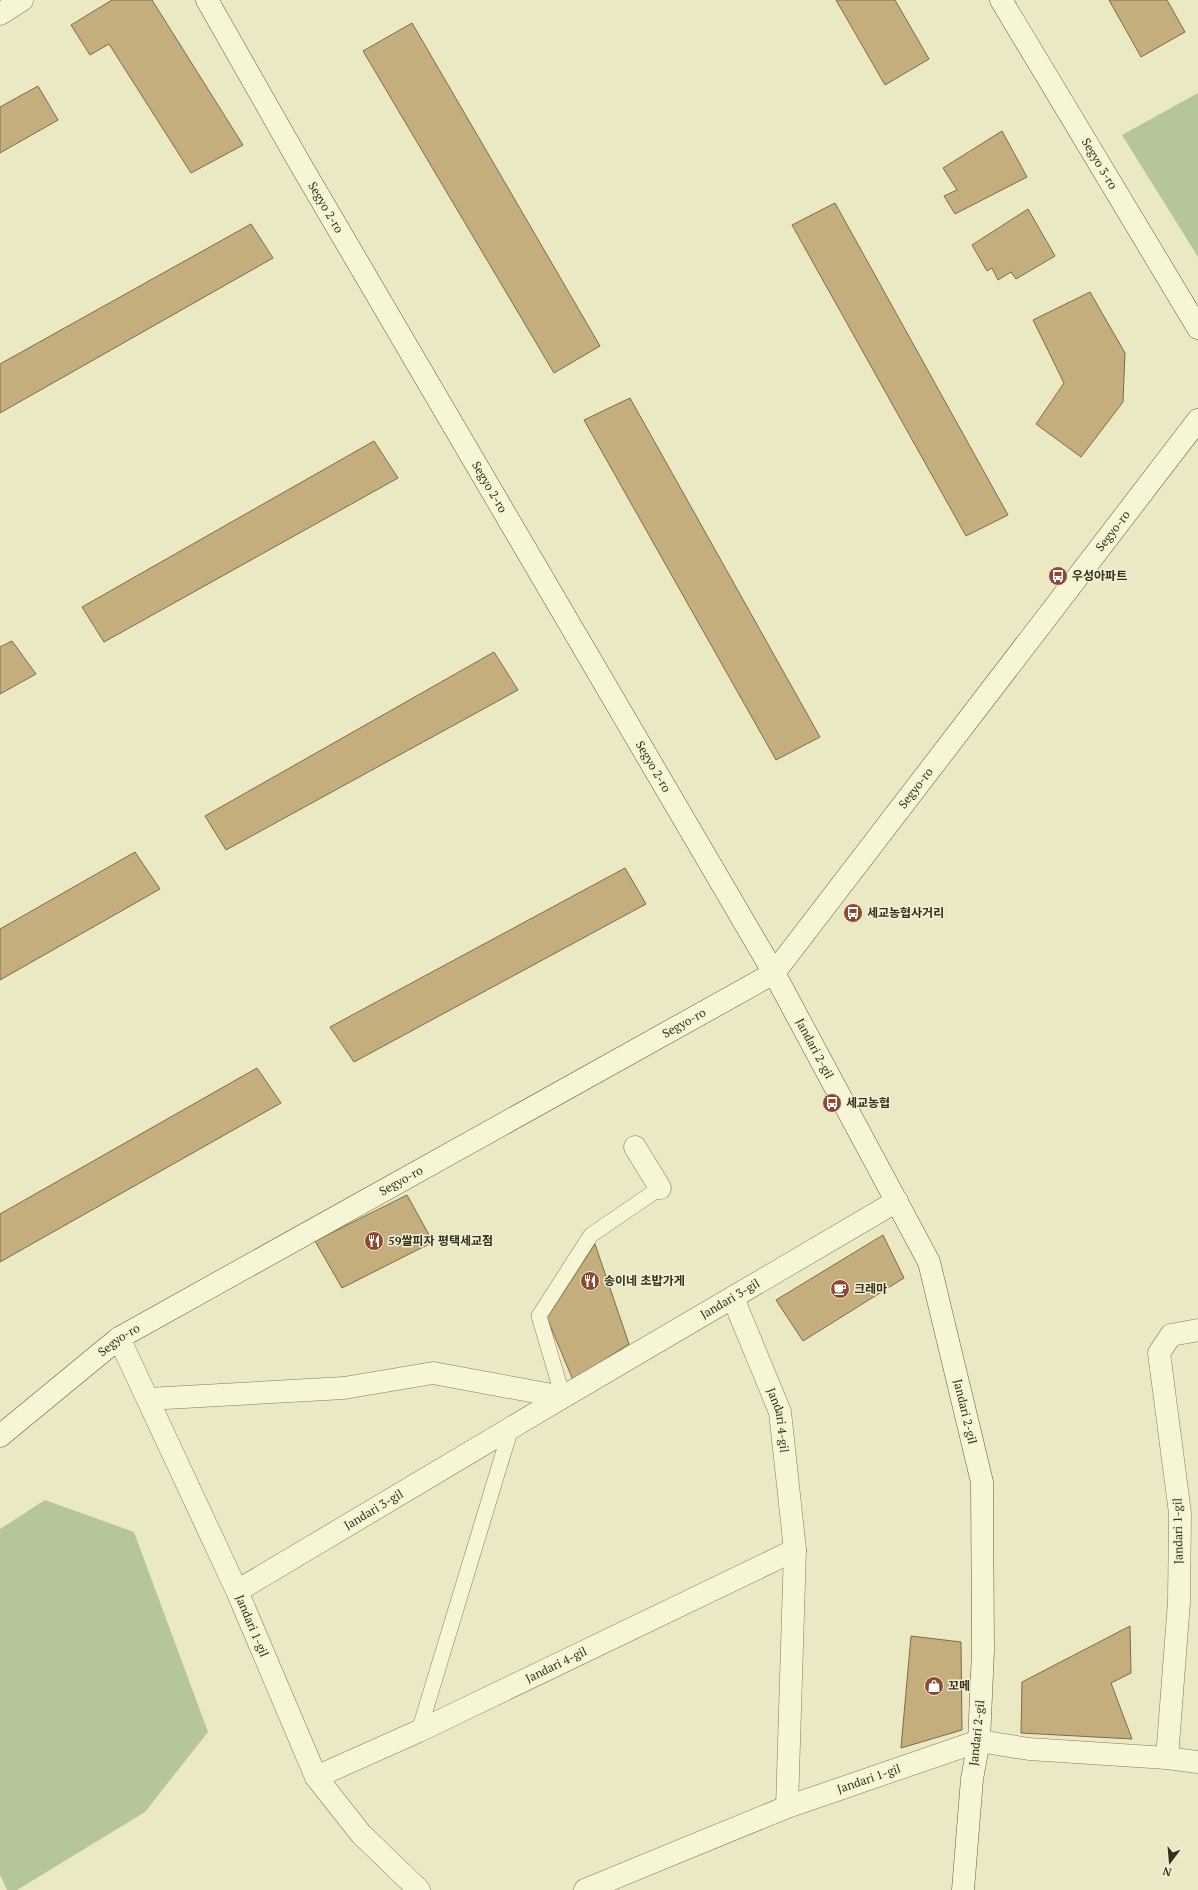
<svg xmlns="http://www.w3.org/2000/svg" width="1198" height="1890" font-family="'PT Serif','Noto Sans KR',serif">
  <rect width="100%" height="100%" fill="#eae9c4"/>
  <!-- green -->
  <path fill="#b5c799" d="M1198,93V257L1122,135Z
    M45,1500L134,1532L208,1732L145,1812L17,1890H7L0,1875V1529Z"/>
  <!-- building -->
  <path fill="#c5ae7d" stroke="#806c44" d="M112,0H152L243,145L191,173L109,44L90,55L71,25Z
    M836,0H895L929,59L885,85Z
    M1109,0H1167L1185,32L1141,57Z
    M412,23L600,346L554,373L363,51Z
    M38,86L58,120L0,153V107Z
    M1002,131L1027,177L955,214L944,196L957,190L943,168Z
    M835,203L1008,515L966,536L792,225Z
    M1028,209L1055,256L1016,279L1011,272L998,280L992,268L987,271L972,245Z
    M251,224L273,258L0,413V364Z
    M1090,292L1125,353L1123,402L1081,457L1036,424L1064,383L1033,320Z
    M630,398L820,737L776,760L584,420Z
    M374,441L398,478L104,642L82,607Z
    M12,641L36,674L0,694V647Z
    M494,652L518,690L226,850L205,816Z
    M135,852L160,889L0,980V929Z
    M625,868L646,904L354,1062L330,1027Z
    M257,1068L281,1103L0,1262V1214Z
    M407,1195L433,1242L342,1288L315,1241Z
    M883,1235L904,1278L803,1341L776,1300Z
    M595,1244L629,1344L573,1380L547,1318Z
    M1130,1626L1131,1673L1111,1683L1132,1739L1021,1733L1022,1682Z
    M911,1636L961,1642L962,1730L901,1748Z"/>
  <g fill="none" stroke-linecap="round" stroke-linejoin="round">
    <!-- lane casing -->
    <g stroke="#837b5c" stroke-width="16">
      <path id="lane" d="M563,1397L539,1316L591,1235L660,1188
        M419,1731L511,1428"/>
    </g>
    <!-- street casing -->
    <g stroke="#837b5c" stroke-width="23">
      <g id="street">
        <path d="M0,14L22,0"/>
        <path d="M635,1147L660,1188"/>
        <path id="s1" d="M733,1298L780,1412L795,1550L787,1807"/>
        <path id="s2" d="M119,1338L237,1591L316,1777L361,1834L419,1890"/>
        <path d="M148,1399L344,1388L433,1373L563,1397"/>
        <path id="s3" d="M237,1591L563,1397L897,1201"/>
        <path d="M1167,1758L1179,1602L1180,1513L1159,1353L1171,1335L1198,1330"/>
        <path id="s4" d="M316,1777L419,1731L795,1550"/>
        <path id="s5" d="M585,1890L787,1807L979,1741L1029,1749L1167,1758L1198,1762"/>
      </g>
    </g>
    <!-- secondary casing -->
    <g stroke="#655c3f" stroke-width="23">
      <g id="secondary">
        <path id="s6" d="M207,0L299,162L774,973L929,1262L982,1482L983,1651L979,1741L972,1779L963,1890"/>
        <path id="s7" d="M1001,0L1198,328"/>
        <path id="s8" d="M0,1436L119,1338L774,973L1198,420"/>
      </g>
    </g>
    <!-- lane -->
    <use href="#lane" stroke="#f6f5d6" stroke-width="15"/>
    <!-- street -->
    <use href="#street" stroke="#f6f5d6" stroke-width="22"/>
    <!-- secondary -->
    <use href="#secondary" stroke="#f6f5d6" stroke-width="22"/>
  </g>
  <!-- icons -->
  <defs>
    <g id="bus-disc" transform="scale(1)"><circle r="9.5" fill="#8d4931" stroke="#f2f1d3"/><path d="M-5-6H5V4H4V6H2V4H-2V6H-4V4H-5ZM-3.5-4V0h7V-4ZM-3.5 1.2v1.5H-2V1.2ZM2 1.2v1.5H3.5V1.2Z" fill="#fff"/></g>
    <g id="restaurant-disc" transform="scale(1)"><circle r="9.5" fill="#8d4931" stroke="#f2f1d3"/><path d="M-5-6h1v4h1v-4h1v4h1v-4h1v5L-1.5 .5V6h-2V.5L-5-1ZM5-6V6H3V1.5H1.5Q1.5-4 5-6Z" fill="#fff"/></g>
    <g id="cafe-disc" transform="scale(1)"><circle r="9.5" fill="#8d4931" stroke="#f2f1d3"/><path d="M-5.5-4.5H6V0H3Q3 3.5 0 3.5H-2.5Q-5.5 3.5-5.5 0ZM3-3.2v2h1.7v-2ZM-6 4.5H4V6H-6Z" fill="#fff"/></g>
    <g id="shop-disc" transform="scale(1)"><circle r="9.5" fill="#8d4931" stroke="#f2f1d3"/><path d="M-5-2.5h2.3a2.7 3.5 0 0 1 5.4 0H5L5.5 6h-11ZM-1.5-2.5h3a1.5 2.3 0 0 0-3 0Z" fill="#fff"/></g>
  </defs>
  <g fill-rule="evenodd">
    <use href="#bus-disc" x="1058" y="576"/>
    <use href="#bus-disc" x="853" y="913"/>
    <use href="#bus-disc" x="832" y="1103"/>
    <use href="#restaurant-disc" x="374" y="1241"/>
    <use href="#restaurant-disc" x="590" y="1281"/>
    <use href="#cafe-disc" x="840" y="1289"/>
    <use href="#shop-disc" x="934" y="1686"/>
  </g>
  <g text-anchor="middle" stroke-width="3" stroke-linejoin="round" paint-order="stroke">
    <!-- street labels -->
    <g font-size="12" fill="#342f1f" stroke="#f2f1d3">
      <text dy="4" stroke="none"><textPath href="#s7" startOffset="191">Segyo 3-ro</textPath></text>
      <text dy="4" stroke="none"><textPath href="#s6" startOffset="239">Segyo 2-ro</textPath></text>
      <text dy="4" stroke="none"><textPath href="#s6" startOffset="563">Segyo 2-ro</textPath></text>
      <text dy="4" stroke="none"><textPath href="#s8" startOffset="1461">Segyo-ro</textPath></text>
      <text dy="4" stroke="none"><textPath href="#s6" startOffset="887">Segyo 2-ro</textPath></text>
      <text dy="4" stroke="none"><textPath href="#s8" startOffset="1137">Segyo-ro</textPath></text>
      <text dy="4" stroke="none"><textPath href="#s8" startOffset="801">Segyo-ro</textPath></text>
      <text dy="4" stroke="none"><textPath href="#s6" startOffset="1212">Jandari 2-gil</textPath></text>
      <text dy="4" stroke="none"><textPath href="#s8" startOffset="477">Segyo-ro</textPath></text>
      <text dy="4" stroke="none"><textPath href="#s3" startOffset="573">Jandari 3-gil</textPath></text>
      <text dy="4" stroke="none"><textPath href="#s8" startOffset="153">Segyo-ro</textPath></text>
      <text dy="4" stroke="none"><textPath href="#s6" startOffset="1608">Jandari 2-gil</textPath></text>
      <text dy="4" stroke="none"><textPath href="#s1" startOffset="131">Jandari 4-gil</textPath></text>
      <text dy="4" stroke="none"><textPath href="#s3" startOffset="159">Jandari 3-gil</textPath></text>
      <text transform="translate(1178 1531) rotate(-91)" y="4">Jandari 1-gil</text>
      <text dy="4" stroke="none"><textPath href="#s2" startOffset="317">Jandari 1-gil</textPath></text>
      <text dy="4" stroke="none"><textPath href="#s4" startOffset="265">Jandari 4-gil</textPath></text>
      <text transform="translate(977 1733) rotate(-84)" y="4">Jandari 2-gil</text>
      <text dy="4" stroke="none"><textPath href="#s5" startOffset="305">Jandari 1-gil</textPath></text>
    </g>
    <!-- poi labels -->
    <g font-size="12" font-weight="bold" fill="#342f1f" stroke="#f2f1d3" text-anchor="start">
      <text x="1072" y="580">우성아파트</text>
      <text x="867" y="917">세교농협사거리</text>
      <text x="846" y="1107">세교농협</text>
      <text x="388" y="1245">59쌀피자 평택세교점</text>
      <text x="604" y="1285">송이네 초밥가게</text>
      <text x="854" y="1293">크레마</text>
      <text x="948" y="1690">꼬메</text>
    </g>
  </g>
  <!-- north arrow -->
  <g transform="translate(1170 1862) rotate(196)" stroke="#f2f1d3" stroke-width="3" paint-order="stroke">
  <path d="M0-3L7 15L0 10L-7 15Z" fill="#342f1f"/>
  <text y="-6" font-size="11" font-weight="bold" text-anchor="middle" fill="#342f1f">N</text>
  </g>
</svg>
